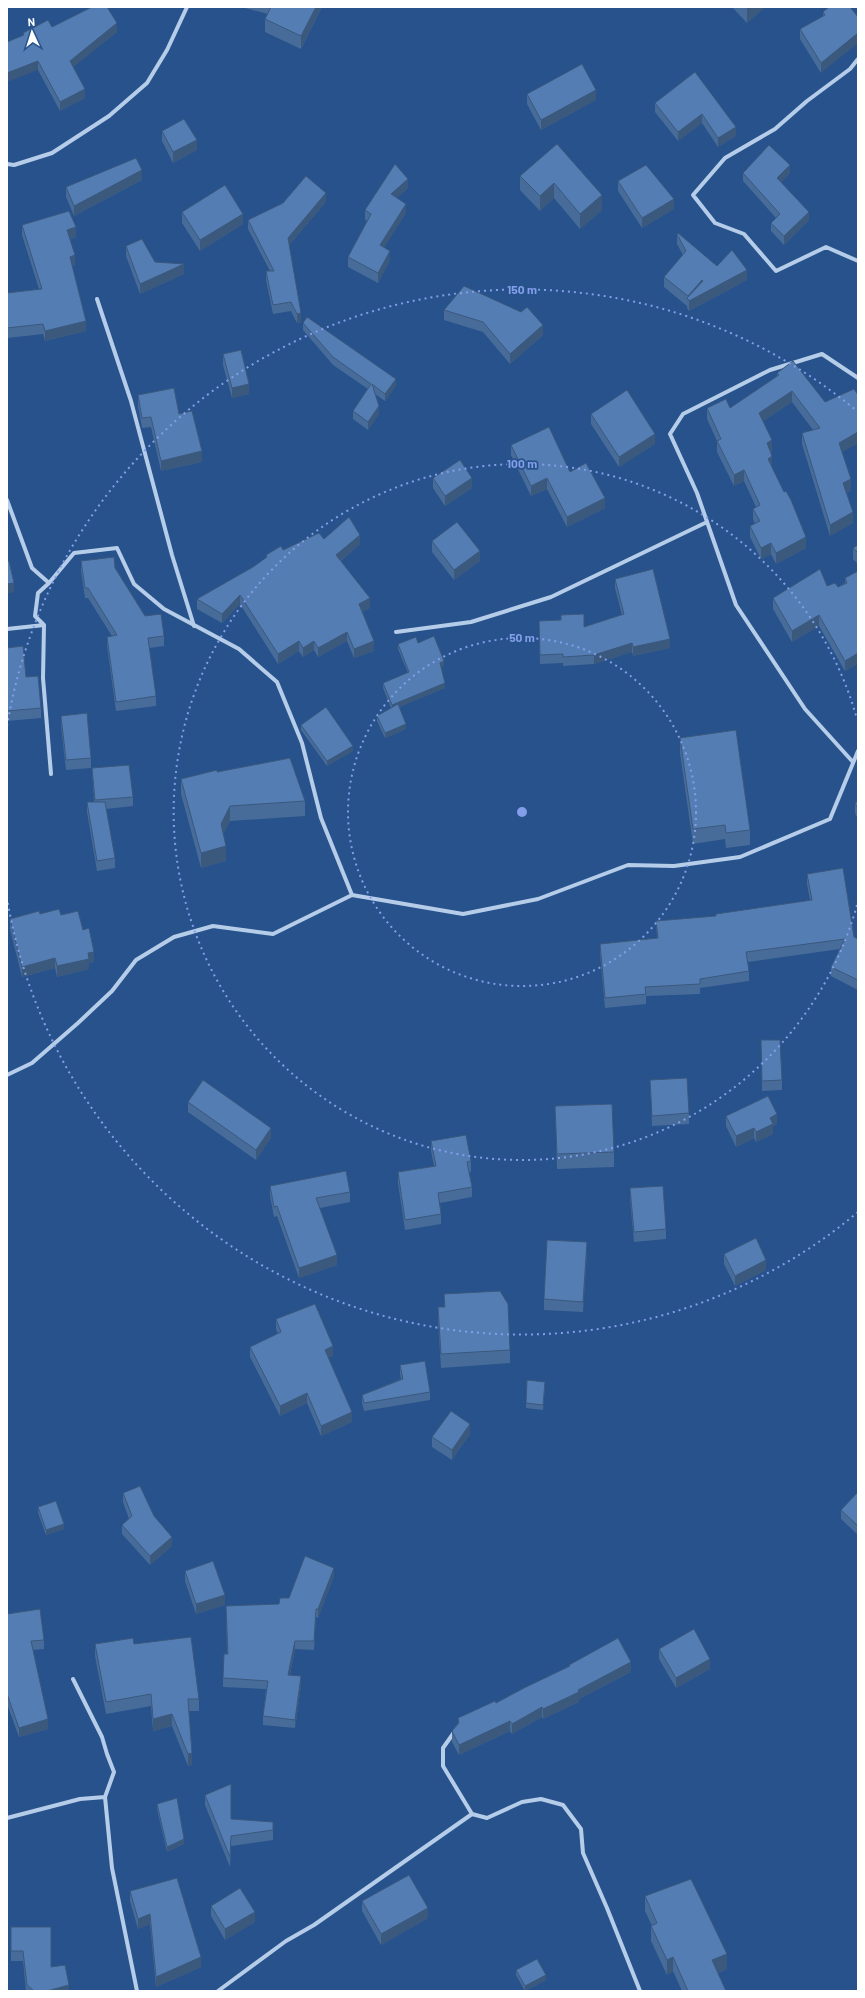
<svg xmlns="http://www.w3.org/2000/svg" width="865" height="1998" font-family="Barlow,sans-serif">
  <rect width="100%" height="100%" fill="#27528b"/>
  <g fill="none" stroke-linecap="round" stroke-linejoin="round">
    <!-- street -->
    <path stroke="#b6cdea" stroke-width="4" d="M858,59L850,69L807,101L775,129L725,158L693,195L715,223L744,234L776,271L826,247L858,261
      M7,164L14,165L52,153L109,116L147,83L167,50L187,7
      M97,299L131,401L172,555L194,626
      M7,500L32,568L49,583
      M7,629L44,625
      M396,632L471,622L551,597L707,522
      M852,761L805,709L736,605L697,493L670,434L683,414L770,370L822,354L858,378
      M51,774L43,678L44,625L35,616L38,593L49,583L74,553L117,548L134,584L164,609L239,649L277,682L302,743L321,818L352,895
      M7,1075L32,1063L78,1023L112,991L136,960L174,937L213,926L273,934L352,895L463,914L538,899L628,865L674,866L740,857L830,819L858,751
      M455,1731L443,1748V1766L472,1814L487,1818L522,1802L541,1799L563,1805L581,1829L583,1853L607,1908L640,1991
      M105,1797L112,1868L137,1991
      M7,1818L80,1799L105,1797L114,1772L107,1754L102,1737L73,1679
      M218,1991L286,1941L314,1925L472,1814"/>
  </g>
  <!-- wall -->
  <path fill="#486c9a" d="M241,7H322L301,49L265,32V19L268,14Z
    M732,7H765L747,23Z
    M823,12L858,17L821,73L800,39V29L823,17Z
    M52,27L117,32L73,67L85,98L60,111L38,70L23,35V33Z
    M695,72L736,136L718,147L702,123L678,141L655,112V103Z
    M527,94L596,100L541,130L527,104Z
    M162,131L197,150L173,163L162,141Z
    M557,144L602,210L580,229L554,198L540,211L520,190V176Z
    M743,173H790L781,182L809,220L784,245L771,231V223L776,218L743,181Z
    M142,180L74,216L66,197V187Z
    M618,181L674,209L642,228L618,191Z
    M408,188L397,198L406,213L384,247L390,260L378,283L348,267V257L367,221L365,220V210Z
    M326,202L289,245L301,322L297,323L291,311L273,314L266,280V271H270L248,229V220Z
    M182,212L243,224L200,251L182,223Z
    M22,225L76,237L70,239L75,265L72,266L86,331L45,341L43,334L7,338V293L39,289L22,235Z
    M677,234L717,266L747,280L689,311L687,308V306L664,287V277L683,255L677,244Z
    M126,246L155,262L184,274L140,294L126,256Z
    M444,310L543,335L510,364L483,332L444,320Z
    M303,323L396,386L385,401L375,394L379,414L368,430L353,419V411L368,389L333,365L303,330Z
    M223,354L249,394L232,398L223,365Z
    M777,373L825,402L858,395V443L842,452L851,490L846,493L853,523L830,536L802,444V433L813,430L792,402L763,421L772,451L771,452L772,467L806,548L776,564L771,554L761,559L750,537V526L755,524L753,519V509L756,507L744,481L734,486L717,452V441L707,419V408H730L777,376Z
    M138,395L202,462L161,471L151,427L142,428L138,406Z
    M591,414L655,444L619,467L591,424Z
    M511,445L570,472L605,508L567,527L547,489L531,496L511,455Z
    M433,478L472,488L445,506L433,488Z
    M324,539L360,544L341,561L370,608L362,612L374,651L354,658L347,641L318,657L314,650L303,657L299,651L278,664L240,604L222,623L197,609V599L253,567L266,558V555Z
    M432,541L480,561L454,580L432,552Z
    M858,545V564L853,559V548Z
    M81,561L115,568L145,616L164,636V646L149,648L156,696V706L116,711L107,646V637L112,636L88,598H85L81,571Z
    M858,571V664L845,671L819,626L792,642L773,609V598L827,586L838,587L845,583V578Z
    M615,579L670,648L633,656L632,652L594,664L563,666V663L540,664L539,621L561,620L584,627L622,615L615,588Z
    M418,643L444,666L441,667L445,688L399,707L406,729L385,738L377,721V716L391,708L383,688V683L408,673L398,649V644Z
    M7,648L26,677L41,708V718L7,721Z
    M61,716L91,758V768L66,770L61,726Z
    M301,725L353,751L327,766L301,730Z
    M680,738L750,830V845L726,848L725,839L693,844L680,753Z
    M92,768L133,797V806L106,809L115,858V868L97,871L87,812V802H94Z
    M217,772L305,801V816L230,821L223,834L226,861L201,868L181,794V779Z
    M858,801V819L855,813V803Z
    M807,874L854,937L858,939V990L831,976V967L840,949L748,962L749,971V981L700,988V994L646,996V1004L605,1008L600,954V944L657,938L656,921L716,916L810,900L807,884Z
    M40,914L61,915L83,930L94,962L89,963V969L57,977L55,968L22,977L10,929V919Z
    M761,1040L782,1080V1090L762,1091Z
    M650,1080L689,1113V1124L652,1126Z
    M188,1102L271,1138L256,1160L188,1112Z
    M555,1106L614,1152V1167L557,1169Z
    M726,1116L777,1124L773,1126V1134L756,1142L754,1138L736,1147L726,1126Z
    M431,1141L471,1161V1172H469L472,1187V1197L440,1203L441,1214V1224L405,1230L398,1183V1172L434,1166L431,1151Z
    M270,1186L350,1192V1202L320,1208L337,1265L299,1278L277,1216L274,1217L270,1196Z
    M630,1188L666,1229V1239L634,1242L630,1199Z
    M587,1253L583,1312L544,1310V1299Z
    M724,1254L766,1270L735,1286L724,1264Z
    M444,1294L510,1350V1363L441,1368L438,1320V1307H444Z
    M276,1319L333,1356L328,1358L352,1422L321,1436L307,1403L280,1416L250,1357V1347L278,1334L276,1329Z
    M400,1365L430,1392V1400L364,1411L362,1403V1395L401,1379L400,1374Z
    M545,1387L543,1410L526,1408V1403Z
    M470,1434L452,1460L432,1447V1437Z
    M858,1492V1535L841,1519V1510Z
    M123,1493L154,1516L172,1546L150,1565L122,1534V1525L129,1519L123,1502Z
    M38,1507L64,1529L46,1535L38,1513Z
    M185,1571L225,1605L196,1614L185,1581Z
    M334,1576L318,1618L316,1617L314,1650L295,1649L290,1675L301,1685L295,1728L263,1725V1716L266,1689L223,1687V1678L227,1654L226,1606L279,1604L289,1598Z
    M7,1614L44,1640V1649L33,1650L48,1729L19,1737L7,1704Z
    M95,1644H134L199,1699V1711H189L192,1765L188,1766L172,1726L153,1731L151,1706L106,1714L95,1656Z
    M659,1649L710,1669L676,1688L659,1659Z
    M569,1665L631,1672L579,1699V1702L543,1719L542,1717L512,1734L510,1731L459,1755L452,1742V1731L458,1723V1718L496,1703L569,1666Z
    M205,1795L231,1819L273,1830V1840L231,1846L230,1867L205,1805Z
    M157,1804L184,1844L167,1852L157,1809Z
    M130,1891L201,1967L156,1987L150,1924L138,1929L130,1901Z
    M645,1896L727,1969L718,1973L726,1991H682L673,1971L667,1975L651,1941V1926H652L645,1911Z
    M362,1901L428,1918L381,1945L362,1911Z
    M211,1906L255,1922L225,1940L211,1916Z
    M11,1927L51,1967L69,1991H26L23,1961H11Z
    M516,1970L546,1980L525,1991L516,1975Z"/>
  <!-- shaded-wall -->
  <path fill="#3b587d" d="M316,7H322L301,49V36Z
    M749,7H765L747,23V9Z
    M117,23V32L70,70V61Z
    M858,33V43L821,73V63Z
    M38,61V70L7,82V73Z
    M85,89V98L60,111V102Z
    M596,90V100L541,130V120Z
    M702,114V123L678,141V132Z
    M736,127V136L718,147V138Z
    M197,140V150L173,163V152Z
    M790,165V173L777,187V178Z
    M142,170V180L74,216V206Z
    M408,179V188L391,204V194Z
    M554,183V198L540,211V196Z
    M326,193V202L288,246V238Z
    M602,195V210L580,229V214Z
    M674,199V209L642,228V218Z
    M406,204V213L380,254V245Z
    M809,212V220L784,245V236Z
    M243,214V224L200,251V240Z
    M76,227V237L67,240V230Z
    M390,251V260L378,283V273Z
    M75,255V265L70,267V257Z
    M184,264V274L140,294V284Z
    M747,270V280L689,311V301L688,300V296L702,280V290Z
    M301,313V322L297,323V314Z
    M86,321V331L45,341V331Z
    M543,325V335L510,364V354Z
    M396,379V386L385,401V394Z
    M249,384V394L232,398V388Z
    M792,391V402L759,424V413Z
    M379,406V414L368,430V422Z
    M858,432V443L839,454V443Z
    M655,434V444L619,467V457Z
    M772,440V451L767,454V443Z
    M202,451V462L161,471V461Z
    M772,456V467L768,459Z
    M744,470V481L734,486V475Z
    M472,478V488L445,506V496Z
    M547,478V489L531,496V486Z
    M851,479V490L843,494V483Z
    M605,498V508L567,527V517Z
    M853,512V523L830,536V525Z
    M360,535V544L336,565V555Z
    M806,537V548L776,564V553Z
    M771,543V554L761,559V548Z
    M480,551V561L454,580V570Z
    M14,583V592L7,594V584Z
    M240,595V604L222,623V614Z
    M370,598V608L359,614V604Z
    M819,615V626L792,642V631Z
    M347,632V641L318,657V648Z
    M670,639V648L633,656V647Z
    M299,641V651L278,664V654Z
    M314,641V650L303,657V648Z
    M374,641V651L354,658V649Z
    M632,643V652L594,664V655Z
    M858,653V664L845,671V661Z
    M444,661V666L440,668V663Z
    M445,683V688L392,710V705Z
    M406,724V729L385,738V733Z
    M353,746V751L327,766V761Z
    M230,806V821L221,839V824Z
    M226,846V861L201,868V853Z
    M94,952V962L89,963V969L57,977V966L88,953Z
    M55,958V968L22,977V967Z
    M777,1114V1124L773,1126V1134L756,1142V1132L770,1118Z
    M271,1128V1138L256,1160V1150Z
    M754,1128V1138L736,1147V1136Z
    M587,1242V1253L583,1312V1302Z
    M337,1255V1265L299,1278V1268Z
    M766,1260V1270L735,1286V1276Z
    M333,1346V1356L325,1360V1350Z
    M545,1382V1387L543,1410V1405Z
    M307,1393V1403L280,1416V1406Z
    M352,1412V1422L321,1436V1426Z
    M470,1424V1434L452,1460V1450Z
    M64,1524V1529L46,1535V1530Z
    M172,1537V1546L150,1565V1556Z
    M334,1568V1576L318,1618V1609Z
    M225,1595V1605L196,1614V1604Z
    M316,1609V1617L314,1650V1641Z
    M295,1641V1649L288,1683V1675Z
    M710,1659V1669L676,1688V1678Z
    M631,1662V1672L579,1699V1702L543,1719V1709Z
    M301,1676V1685L295,1728V1720Z
    M542,1707V1717L512,1734V1724Z
    M172,1714V1726L153,1731V1719Z
    M48,1719V1729L19,1737V1728Z
    M510,1721V1731L459,1755V1745Z
    M192,1753V1765L188,1766V1754Z
    M184,1839V1844L167,1852V1847Z
    M428,1908V1918L381,1945V1934Z
    M255,1912V1922L225,1940V1929Z
    M150,1914V1924L138,1929V1919Z
    M727,1954V1969L712,1975V1960Z
    M201,1957V1967L156,1987V1977Z
    M673,1957V1971L667,1975V1960Z
    M546,1975V1980L525,1991V1986Z
    M69,1985V1991H47Z"/>
  <!-- building -->
  <path fill="#547eb3" stroke="#3b587d" d="M92,7H107L117,23L70,61L85,89L60,102L38,61L7,73V42L24,35L23,33L48,20L52,27Z
    M271,7H316L301,36L265,19Z
    M829,7H850L858,17V33L821,63L800,29L825,15L823,12Z
    M582,64L596,90L541,120L527,94Z
    M695,72L736,127L718,138L702,114L678,132L655,103Z
    M184,119L197,140L173,152L162,131Z
    M557,144L602,195L580,214L554,183L540,196L520,176Z
    M769,145L790,165L777,178L809,212L784,236L771,223L780,214L743,173Z
    M136,158L142,170L74,206L66,187Z
    M395,164L408,179L391,194L406,204L380,245L390,251L378,273L348,257L371,214L365,210Z
    M646,165L674,199L642,218L618,181Z
    M306,176L326,193L288,238L301,313L297,314L291,302L273,305L266,271H274L248,220L283,203Z
    M225,185L243,214L200,240L182,212Z
    M69,211L76,227L67,230L75,255L70,257L86,321L45,331L43,324L7,328V293L42,289L22,225Z
    M678,233L717,266L732,250L747,270L689,301L687,298L703,281L702,280L688,296L664,277L686,251L677,234Z
    M142,239L155,262L184,264L140,284L126,246Z
    M464,286L521,312L527,307L543,325L510,354L483,322L444,310Z
    M307,317L396,379L385,394L372,384L379,406L368,422L353,411L371,384L333,357L303,323Z
    M241,350L249,384L232,388L223,354Z
    M793,361L825,402L854,389L858,395V432L839,443L851,479L843,483L853,512L830,525L802,433L820,428L792,391L759,413L772,440L767,443L772,456L768,459L784,492L786,491L791,500L806,537L776,553L771,543L761,548L750,526L760,521L753,509L760,505L744,470L734,475L717,441L721,439L707,408L726,399L730,408L779,375L777,373Z
    M174,388L179,414L192,411L202,451L161,461L151,417L142,418L138,395Z
    M627,390L655,434L619,457L591,414Z
    M549,427L570,472L586,463L605,498L567,517L547,478L531,486L511,445Z
    M460,460L472,478L445,496L433,478Z
    M349,517L360,535L336,555L370,598L359,604L374,641L354,649L347,632L318,648L314,641L303,648L299,641L278,654L240,595L222,614L197,599L253,567L267,557L266,555L281,546L283,550L319,533L324,539Z
    M457,522L480,551L454,570L432,541Z
    M858,545V553L853,548Z
    M114,557L115,568L145,616L161,614L164,636L148,638L156,696L116,702L107,637L117,635L88,588H85L81,561Z
    M7,561H9L14,583L7,584Z
    M653,569L670,639L633,647L632,643L594,655L563,657V654L540,655L539,621L561,620V615L584,614V627L624,614L615,579Z
    M820,569L827,586L835,583L838,587L847,583L845,578L858,571V653L845,661L819,615L792,631L773,598Z
    M434,636L444,661L440,663L445,683L392,705L383,683L409,672L398,644L416,637L418,643Z
    M23,646L26,677L38,676L41,708L7,711V648Z
    M398,704L406,724L385,733L377,716Z
    M326,707L353,746L327,761L301,725Z
    M87,713L91,758L66,760L61,716Z
    M736,730L750,830L726,833L725,825L693,829L680,738Z
    M290,758L305,801L230,806L221,824L226,846L201,853L181,779L217,770V772Z
    M129,765L133,797L95,800L92,768Z
    M858,801V809L855,803Z
    M87,802H105L115,858L97,861Z
    M843,868L854,937L858,939V980L831,967L845,939L746,952L749,971L700,979V984L645,987L646,994L605,998L600,944L658,938L656,921L716,916V914L812,900L807,874Z
    M59,909L61,915L78,911L83,930L89,928L94,952L88,953L89,959L57,966L55,958L22,967L10,919L39,911L40,914Z
    M761,1040H780L782,1080L762,1081Z
    M687,1078L689,1113L652,1116L650,1080Z
    M203,1080L271,1128L256,1150L188,1102Z
    M768,1096L777,1114L770,1118L773,1124L756,1132L754,1128L736,1136L726,1116Z
    M612,1104L614,1152L557,1154L555,1106Z
    M466,1135L471,1161L467,1162L472,1187L438,1193L441,1214L405,1220L398,1172L436,1166L431,1141Z
    M346,1171L350,1192L316,1198L337,1255L299,1268L277,1206L274,1207L270,1186Z
    M663,1186L666,1229L634,1232L630,1188Z
    M756,1238L766,1260L735,1276L724,1254Z
    M547,1240L587,1242L583,1302L544,1299Z
    M500,1291L508,1304L510,1350L441,1354L438,1307H445L444,1294Z
    M315,1304L333,1346L325,1350L352,1412L321,1426L307,1393L280,1406L250,1347L281,1332L276,1319Z
    M425,1361L430,1392L364,1403L362,1395L403,1379L400,1365Z
    M527,1380L545,1382L543,1405L526,1403Z
    M451,1411L470,1424L452,1450L432,1437Z
    M140,1486L154,1516L172,1537L150,1556L122,1525L132,1516L123,1493Z
    M858,1492V1526L841,1510Z
    M56,1501L64,1524L46,1530L38,1507Z
    M305,1556L334,1568L318,1609H316L314,1641H295L288,1675L301,1676L295,1720L263,1716L268,1681L223,1678L224,1654H228L226,1606L279,1604L280,1598H289Z
    M213,1561L225,1595L196,1604L185,1571Z
    M40,1609L44,1640L31,1641L48,1719L19,1728L7,1694V1614Z
    M694,1629L710,1659L676,1678L659,1649Z
    M191,1637L199,1699H188L192,1753L188,1754L172,1714L153,1719L151,1694L106,1702L95,1644L133,1638L134,1644Z
    M618,1638L631,1662L578,1690L579,1692L543,1709L542,1707L512,1724L510,1721L459,1745L452,1731L459,1723L458,1718L495,1701L496,1703L524,1688L570,1666L569,1665Z
    M231,1784V1819L273,1822V1830L231,1836L230,1857L205,1795Z
    M177,1798L184,1839L167,1847L157,1804Z
    M409,1875L428,1908L381,1934L362,1901Z
    M177,1878L201,1957L156,1977L150,1914L138,1919L130,1891Z
    M691,1879L727,1954L712,1960L726,1991H688L673,1957L667,1960L651,1926L657,1923L645,1896Z
    M240,1888L255,1912L225,1929L211,1906Z
    M11,1927H51V1967L65,1965L69,1985L47,1991H34L27,1985L23,1951H11Z
    M537,1959L546,1975L525,1986L516,1970Z"/>
  <!-- distance rings -->
  <g fill="none" stroke="#839eea" stroke-width="2" stroke-dasharray="2 4">
    <circle cx="522" cy="812" r="174"/>
    <path d="M857 905A348 348 0 1 1 857 719"/>
    <path d="M858 1212A522 522 0 0 1 7 898M7 726A522 522 0 0 1 858 412"/>
  </g>
  <circle cx="522" cy="812" r="6" fill="#839eea" stroke="#27528b" stroke-width="2"/>
  <g font-size="12" text-anchor="middle" font-weight="bold" fill="#839eea" stroke="#27528b" stroke-width="3.5" stroke-linejoin="round" paint-order="stroke">
    <text x="522" y="294">150 m</text>
    <text x="522" y="468">100 m</text>
    <text x="522" y="642">50 m</text>
  </g>
  <!-- border -->
  <rect width="865" height="1998" fill="none" stroke="#ffffff" stroke-width="16"/>
  <!-- north arrow -->
  <g transform="translate(32 32) rotate(356)" stroke="#27528b" stroke-width="3" paint-order="stroke">
  <path d="M0-3L7 15L0 10L-7 15Z" fill="#ffffff"/>
  <text y="-6" font-size="11" font-weight="bold" text-anchor="middle" fill="#ffffff">N</text>
  </g>
</svg>
